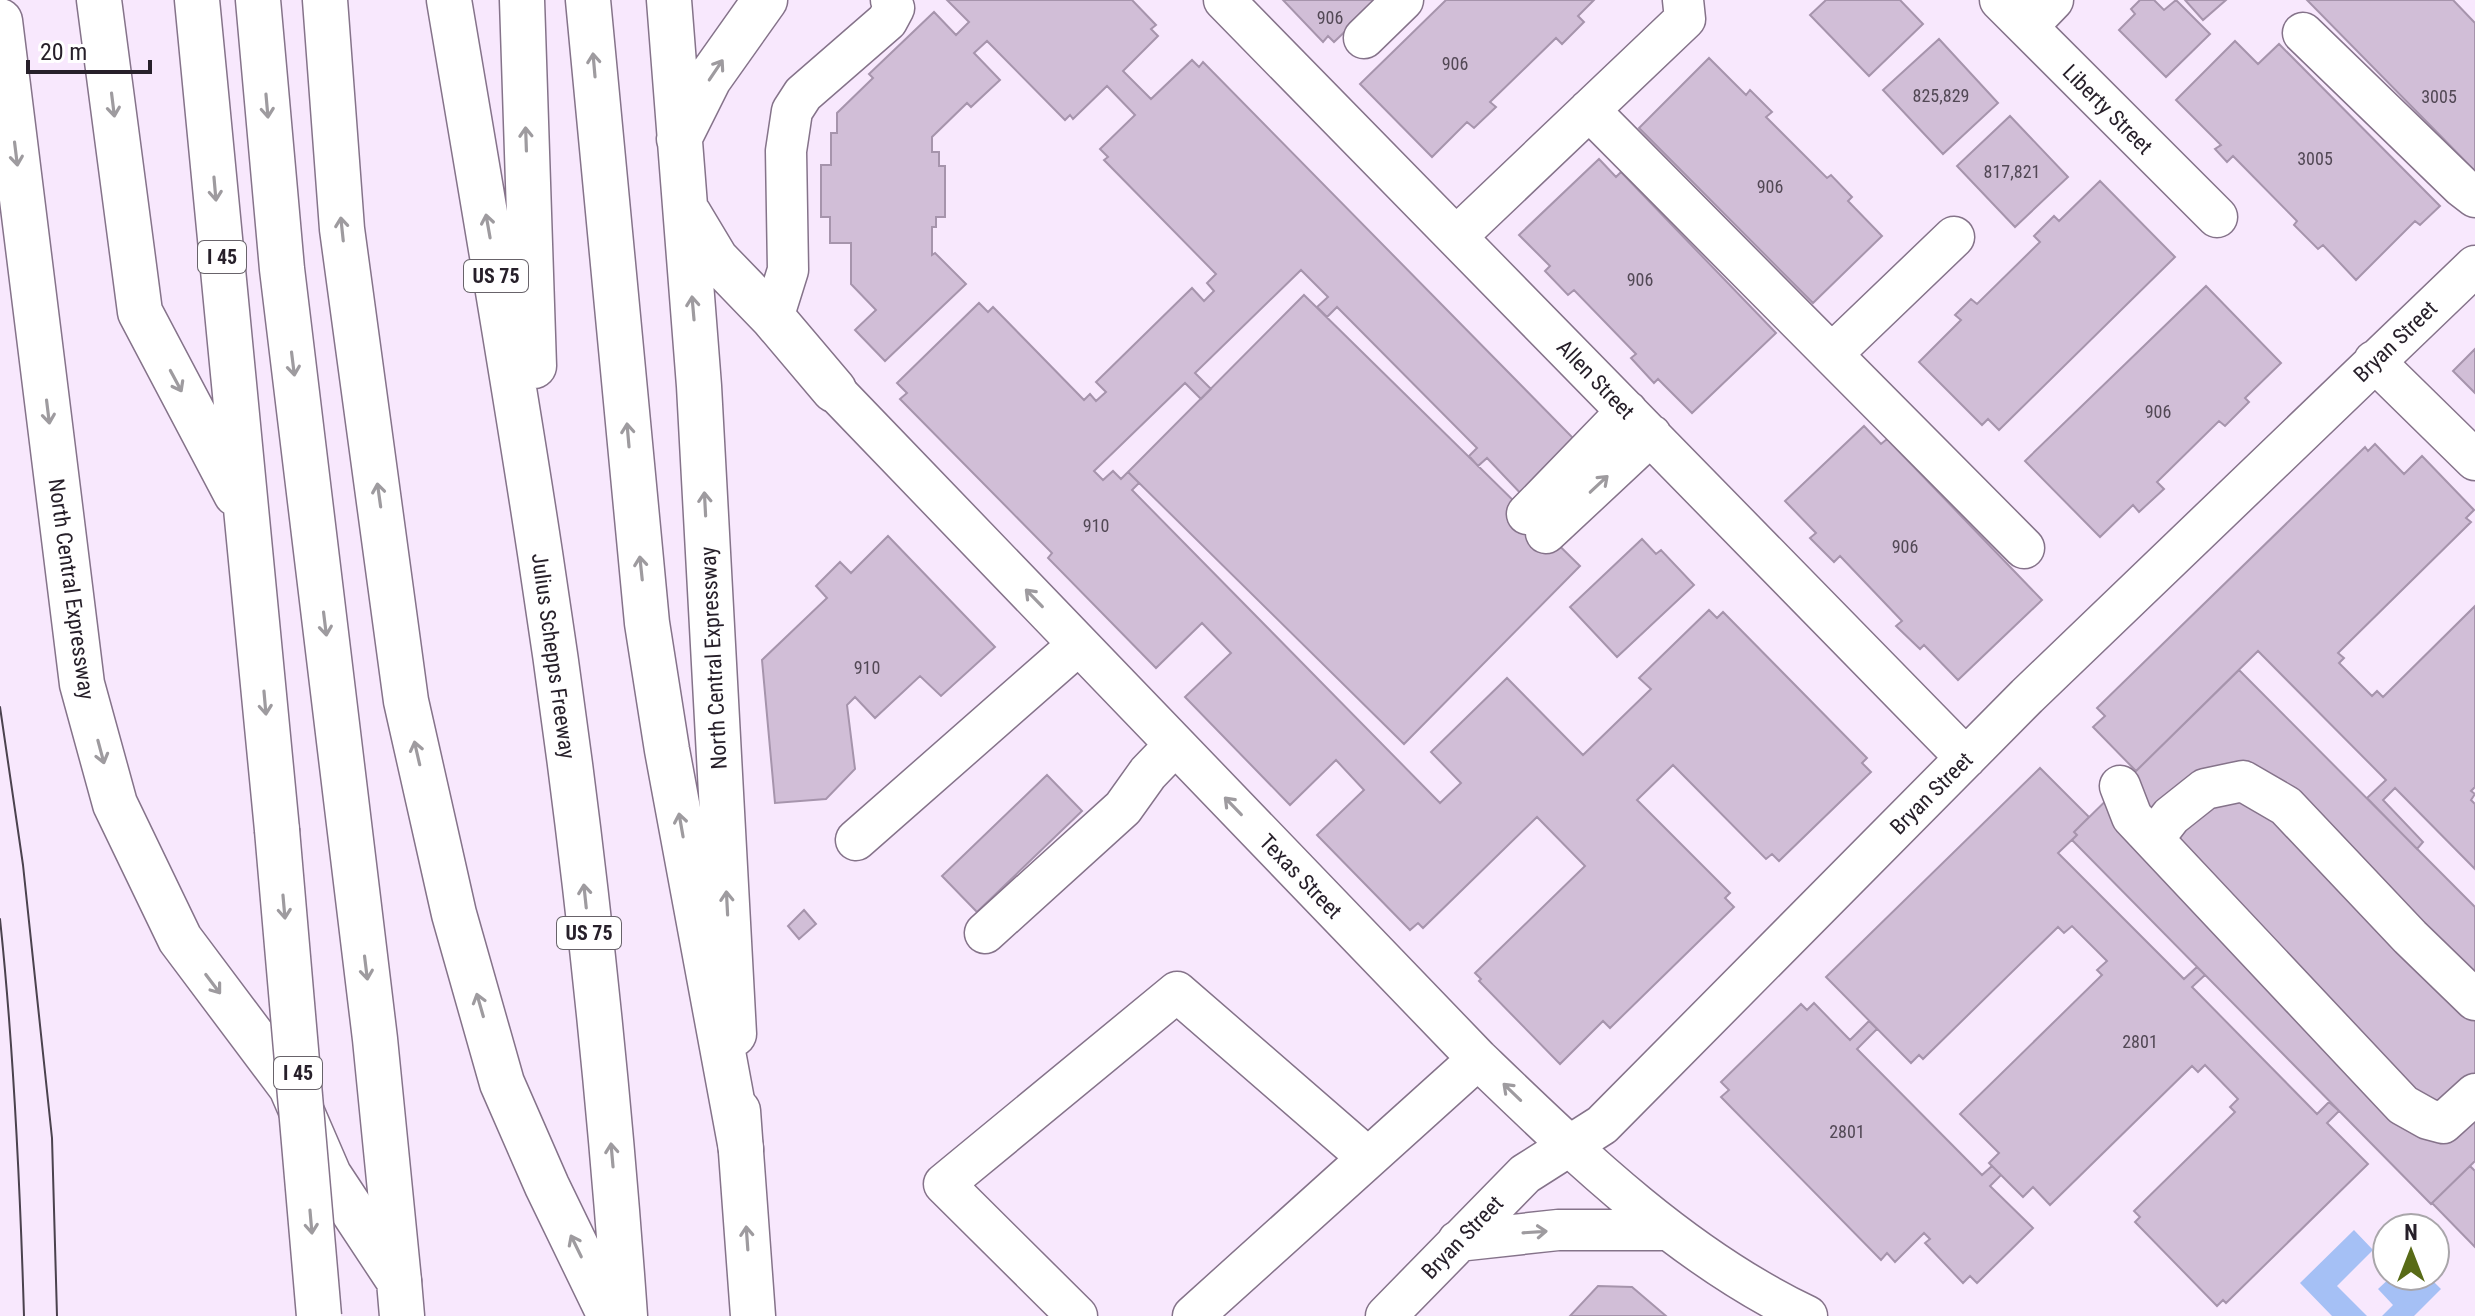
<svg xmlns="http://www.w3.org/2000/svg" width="2475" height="1316" font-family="'Roboto Condensed',sans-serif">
  <rect width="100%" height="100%" fill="#f8e8fd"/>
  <!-- water -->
  <path fill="#a5c0f5" d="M2354,1230L2373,1250L2337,1286L2367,1316H2332L2300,1283Z
    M2392,1276H2428L2441,1289L2414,1316H2382L2393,1305L2378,1289Z"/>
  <!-- building -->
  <path fill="#d1bed7" stroke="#a694ac" stroke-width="2" d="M947,0H1132L1156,25L1151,29L1158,36L1123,71L1151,99L1192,60L1199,67L1203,62L1573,438L1526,499L1487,458L1478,466L1469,456L1477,448L1337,307L1327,317L1317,307L1328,297L1301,270L1195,373L1211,389L1201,399L1185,383L1094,471L1103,480L1113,471L1121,479L1128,472L1139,483L1132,490L1440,803L1461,783L1431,752L1507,678L1583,755L1651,689L1639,678L1709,610L1717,618L1723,612L1867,758L1862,763L1871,772L1779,861L1772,854L1766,859L1673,765L1637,800L1730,893L1725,898L1734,907L1610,1028L1603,1021L1560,1064L1479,981L1481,979L1475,973L1585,866L1537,817L1423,928L1418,923L1410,930L1317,835L1364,790L1336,760L1290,805L1185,697L1231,653L1202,623L1156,668L1048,558L1052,553L900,399L907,393L897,383L979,303L988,312L993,307L1084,400L1090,394L1096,401L1106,392L1096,382L1192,288L1204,301L1214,291L1207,283L1216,274L1104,160L1108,157L1100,149L1135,115L1107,86L1073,119L1070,115L1065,120L987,41L974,53L1000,80L971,107L967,103L932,137V152H939V166H945V217H936V227H932V255L935,253L966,284L885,361L855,330L876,310L851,284V243H830V217H821V165H831V133H837V113L873,78L869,74L934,12L956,35L969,22Z
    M1283,0H1378L1334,42L1328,36L1323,42Z
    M1446,0H1594L1578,16L1584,22L1562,44L1556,38L1490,102L1496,107L1474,128L1467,122L1432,157L1360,84Z
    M1826,0H1900L1923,24L1869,76L1810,15Z
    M2140,0H2154L2164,10L2176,0L2210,34L2166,77L2119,30L2135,14L2131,9Z
    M2185,0H2226L2203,20Z
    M2307,0H2453L2475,23V171Z
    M1939,39L1998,103L1943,154L1883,90Z
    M2235,41L2258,64L2279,44L2440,206L2420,225L2415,221L2356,280L2323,245L2318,249L2294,225L2297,221L2233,156L2227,162L2215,149L2221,145L2176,100Z
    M1709,58L1746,95L1750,90L1772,112L1766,117L1827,178L1831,175L1852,197L1848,201L1882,236L1813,303L1639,128Z
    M2010,116L2068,177L2015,227L1957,166Z
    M1599,159L1616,177L1621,172L1776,333L1692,413L1658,379L1654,383L1631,358L1636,354L1574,290L1568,295L1545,271L1550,266L1519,235Z
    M2100,181L2175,257L1999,430L1988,419L1982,425L1919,362L1961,320L1955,315L1971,299L1977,304L2040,242L2034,236L2054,216L2059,221Z
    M2206,286L2281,363L2245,398L2249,402L2225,426L2219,421L2157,482L2164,489L2139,512L2133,505L2100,537L2025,461Z
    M1304,295L1580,566L1404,744L1128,472Z
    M2475,349V393L2453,371Z
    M1864,426L1881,444L1887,439L2042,600L1958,680L1924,645L1920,649L1896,626L1902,621L1840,556L1834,562L1810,538L1816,533L1785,501Z
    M2375,444L2404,474L2422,456L2474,510L2466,518L2471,522L2338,653L2344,658L2339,663L2372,696L2377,691L2383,697L2475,606V787L2471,791L2475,794L2471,800L2475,804V869L2395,788L2383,800L2423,842L2417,849L2367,798L2386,780L2258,651L2136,771L2093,727L2105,716L2097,708L2365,447L2368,451Z
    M888,536L995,647L941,696L920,676L875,718L855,697L847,705L855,769L826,799L775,803L762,660L827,598L816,586L840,562L851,573Z
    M1642,539L1656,554L1661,550L1694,585L1617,657L1570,607Z
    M2239,670L2475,907V1161L2431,1204L2072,840L2077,835L2074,832Z
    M2040,768L2089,817L2074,832L2077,835L2058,853L2184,979L2197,967L2205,975L2192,987L2317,1114L2329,1102L2339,1111L2327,1123L2368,1164L2226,1303L2223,1300L2217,1306L2135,1222L2140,1217L2134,1211L2235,1112L2230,1107L2238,1099L2205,1065L2198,1072L2192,1066L2050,1205L2033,1187L2023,1197L1989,1163L1999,1153L1960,1114L2102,975L2097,970L2107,961L2072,926L2064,933L2058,927L1923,1059L1919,1055L1911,1063L1826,977Z
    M1047,775L1082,811L977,912L942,876Z
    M804,910L816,924L799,939L788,926Z
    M1814,1003L1850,1040L1869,1021L1877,1029L1857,1049L1982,1175L1992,1166L2001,1175L1990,1186L2033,1228L1977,1283L1970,1276L1963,1283L1925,1243L1930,1239L1924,1233L1895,1262L1887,1253L1881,1260L1721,1097L1729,1090L1721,1082L1801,1004L1807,1010Z
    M2470,1166L2475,1171V1247L2432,1203Z
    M1598,1286L1632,1287L1666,1316H1570Z"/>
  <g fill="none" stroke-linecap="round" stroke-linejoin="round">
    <!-- minor casing -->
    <g stroke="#85738a" stroke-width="43">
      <path id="minor" d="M1224,0L1966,758
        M2000,0L2217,217
        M2027,27L2053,0
        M2303,33L2462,187L2475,197
        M1364,38L1403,0
        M1589,110L2024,548
        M1457,236L1685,19L1683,0
        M773,318L788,270L786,151L792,111L803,94L887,21L894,8L891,0
        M1832,354L1954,237
        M2374,361L2475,460
        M834,390L1478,1059C1578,1155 1681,1256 1807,1316
        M1527,514L1627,411
        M1546,533L1651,435
        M2120,786L2132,817L2403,1105L2428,1119L2443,1123L2475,1094
        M2154,838L2171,816L2205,789L2243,781L2286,806L2410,937L2475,1000
        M856,840L1078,645
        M985,933L1123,808L1148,773L1175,745
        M1458,1241L1558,1230H1668
        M1077,1316L944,1184L1177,992L1367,1157
        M1193,1316L1478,1059
        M1386,1316L1525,1174L1602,1125L2027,696L2475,266"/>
    </g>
    <!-- major casing -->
    <g stroke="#85738a" stroke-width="47">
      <path id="major" d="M669,0L699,386L734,1034
        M0,21L82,684L115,804L180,939L291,1087L329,1175L399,1281L402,1316
        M679,139L709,79L765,0
        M689,214L716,259L773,318L834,390
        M738,1111L753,1316"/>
    </g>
    <!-- highway casing -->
    <g stroke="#85738a" stroke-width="47">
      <path id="highway" d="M99,0L140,312L236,494
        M197,0L277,830
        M258,0L282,269L375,1039L399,1281
        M325,0L342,229L406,701L454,914L502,1083L547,1186L610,1316
        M449,0C480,184 512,369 540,553C579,806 607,1061 625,1316
        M522,0L534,366
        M588,0L647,623L667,750L741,1149"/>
    </g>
    <!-- minor -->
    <use href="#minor" stroke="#fff" stroke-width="40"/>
    <!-- major -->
    <use href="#major" stroke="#fff" stroke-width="44"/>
    <!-- highway -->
    <use href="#highway" stroke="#fff" stroke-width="44"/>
    <!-- tram -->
    <path stroke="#4b424e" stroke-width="2" d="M0,707L23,865L52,1138L57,1316
      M0,919C14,1051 20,1183 24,1316"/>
    <!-- highway-bridge casing -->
    <g stroke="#85738a" stroke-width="47" stroke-linecap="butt">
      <path id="highway-bridge" d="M277,830L319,1316"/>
    </g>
    <!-- highway-bridge -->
    <use href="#highway-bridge" stroke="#fff" stroke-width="44"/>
  </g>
  <!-- one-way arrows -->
  <defs><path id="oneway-shaft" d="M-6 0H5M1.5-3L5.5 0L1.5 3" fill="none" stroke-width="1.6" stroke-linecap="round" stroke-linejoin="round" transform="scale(2)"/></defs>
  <g stroke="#9e9b9f">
    <use href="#oneway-shaft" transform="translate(594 65) rotate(-95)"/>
    <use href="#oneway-shaft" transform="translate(716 70) rotate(-56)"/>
    <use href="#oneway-shaft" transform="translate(113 105) rotate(83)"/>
    <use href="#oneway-shaft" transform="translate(267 106) rotate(85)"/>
    <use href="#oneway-shaft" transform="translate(526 139) rotate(-92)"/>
    <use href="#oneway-shaft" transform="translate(16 154) rotate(83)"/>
    <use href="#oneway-shaft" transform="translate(215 189) rotate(85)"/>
    <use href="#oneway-shaft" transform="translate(488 226) rotate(-100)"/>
    <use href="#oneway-shaft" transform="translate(342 229) rotate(-96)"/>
    <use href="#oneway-shaft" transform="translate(693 308) rotate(-95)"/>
    <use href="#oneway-shaft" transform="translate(293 364) rotate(83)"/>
    <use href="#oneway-shaft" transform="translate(176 381) rotate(62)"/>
    <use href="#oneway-shaft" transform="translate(48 412) rotate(83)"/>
    <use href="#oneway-shaft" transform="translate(628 435) rotate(-95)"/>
    <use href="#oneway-shaft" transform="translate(1599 484) rotate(-43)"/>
    <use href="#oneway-shaft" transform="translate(379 495) rotate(-98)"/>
    <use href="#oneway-shaft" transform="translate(705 504) rotate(-93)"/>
    <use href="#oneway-shaft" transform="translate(641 568) rotate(-96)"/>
    <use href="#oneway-shaft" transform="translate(1034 598) rotate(-134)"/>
    <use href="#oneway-shaft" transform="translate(325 624) rotate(83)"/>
    <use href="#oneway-shaft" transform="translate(265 703) rotate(85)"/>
    <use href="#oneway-shaft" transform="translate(101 752) rotate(75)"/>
    <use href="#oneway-shaft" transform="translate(417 753) rotate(-103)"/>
    <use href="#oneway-shaft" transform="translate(1233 806) rotate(-134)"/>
    <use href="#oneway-shaft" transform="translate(681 825) rotate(-100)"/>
    <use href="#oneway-shaft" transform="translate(585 896) rotate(-96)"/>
    <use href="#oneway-shaft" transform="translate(727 903) rotate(-93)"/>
    <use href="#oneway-shaft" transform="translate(284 907) rotate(85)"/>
    <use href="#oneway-shaft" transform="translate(366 968) rotate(83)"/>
    <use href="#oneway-shaft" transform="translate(213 984) rotate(53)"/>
    <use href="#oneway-shaft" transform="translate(480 1005) rotate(-106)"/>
    <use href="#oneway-shaft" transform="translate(1512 1092) rotate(-136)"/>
    <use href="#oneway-shaft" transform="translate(612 1155) rotate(-95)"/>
    <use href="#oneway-shaft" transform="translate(311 1222) rotate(85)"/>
    <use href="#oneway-shaft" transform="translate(1535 1232) rotate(-4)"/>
    <use href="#oneway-shaft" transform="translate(747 1238) rotate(-94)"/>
    <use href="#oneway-shaft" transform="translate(576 1246) rotate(-116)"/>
  </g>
  <g text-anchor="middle" stroke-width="6" stroke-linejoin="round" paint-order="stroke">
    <!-- number labels -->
    <g font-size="18" fill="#524855">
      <text x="1330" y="24">906</text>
      <text x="1455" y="70">906</text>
      <text x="1941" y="102">825,829</text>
      <text x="2439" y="103">3005</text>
      <text x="2315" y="165">3005</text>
      <text x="2012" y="178">817,821</text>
      <text x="1770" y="193">906</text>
      <text x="1640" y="286">906</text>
      <text x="2158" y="418">906</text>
      <text x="1096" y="532">910</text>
      <text x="1905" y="553">906</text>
      <text x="867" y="674">910</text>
      <text x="2140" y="1048">2801</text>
      <text x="1847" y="1138">2801</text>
    </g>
    <!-- shield labels -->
    <g fill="#fff" stroke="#68636a" stroke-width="2">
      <rect x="198" y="241" width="48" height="32" rx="6"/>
      <rect x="464" y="260" width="64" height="32" rx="6"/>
      <rect x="557" y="917" width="64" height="32" rx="6"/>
      <rect x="274" y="1057" width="48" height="32" rx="6"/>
    </g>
    <g font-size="20" font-weight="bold" fill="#27202a">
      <text x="222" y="264">I 45</text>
      <text x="496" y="283">US 75</text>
      <text x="589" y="940">US 75</text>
      <text x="298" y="1080">I 45</text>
    </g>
    <!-- street labels -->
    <g font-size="22" fill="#27202a" stroke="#fff">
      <text transform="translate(2108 109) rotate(45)" y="8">Liberty Street</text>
      <text transform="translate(2395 341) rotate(-44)" y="8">Bryan Street</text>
      <text transform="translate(1596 379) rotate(46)" y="8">Allen Street</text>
      <text transform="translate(72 589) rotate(82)" y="8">North Central Expressway</text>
      <text transform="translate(554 656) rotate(82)" y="8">Julius Schepps Freeway</text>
      <text transform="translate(713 658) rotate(-93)" y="8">North Central Expressway</text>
      <text transform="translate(1931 793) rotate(-45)" y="8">Bryan Street</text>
      <text transform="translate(1301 876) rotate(46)" y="8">Texas Street</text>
      <text transform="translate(1462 1237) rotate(-46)" y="8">Bryan Street</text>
    </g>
  </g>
  <!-- north arrow -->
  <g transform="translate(2411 1252)"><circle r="38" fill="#ffffff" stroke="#a9a6aa" stroke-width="2"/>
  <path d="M0-6L14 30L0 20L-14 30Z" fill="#586b17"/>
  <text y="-12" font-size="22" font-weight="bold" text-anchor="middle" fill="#27202a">N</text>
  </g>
  <!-- scale -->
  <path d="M28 60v12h122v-12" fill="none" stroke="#27202a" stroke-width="4"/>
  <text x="40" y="60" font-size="24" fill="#27202a" stroke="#ffffff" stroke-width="6" paint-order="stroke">20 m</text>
</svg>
